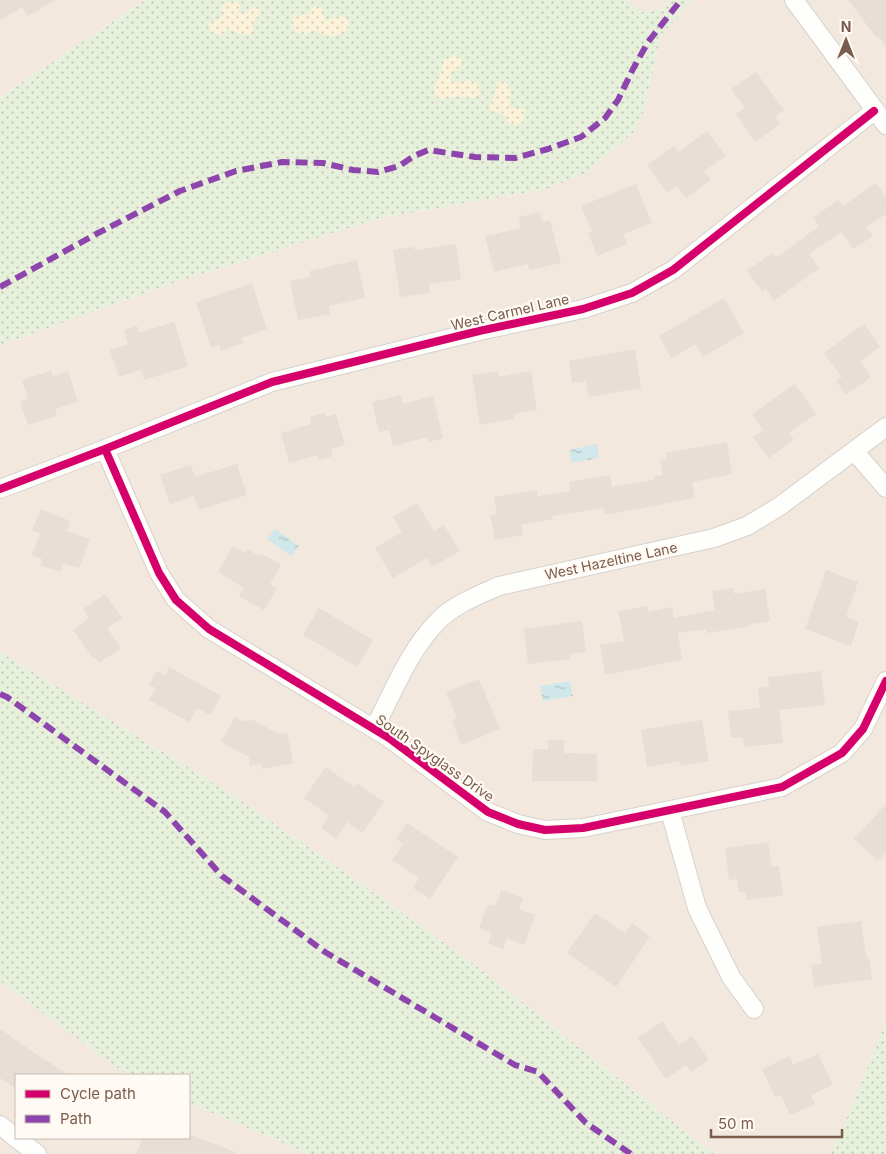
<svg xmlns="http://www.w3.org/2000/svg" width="886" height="1154" font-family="Inter,sans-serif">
  <defs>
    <pattern id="grass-dots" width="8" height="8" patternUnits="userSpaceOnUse" patternTransform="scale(1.25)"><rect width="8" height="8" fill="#e7f0db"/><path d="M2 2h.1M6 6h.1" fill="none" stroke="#c0c6b4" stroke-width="1.8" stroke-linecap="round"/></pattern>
    <pattern id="sand-dots" width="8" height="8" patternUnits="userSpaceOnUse" patternTransform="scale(1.25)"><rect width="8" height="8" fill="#fbf2d9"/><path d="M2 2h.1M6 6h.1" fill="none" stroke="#d0c7b2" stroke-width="1.8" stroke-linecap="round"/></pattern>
    <pattern id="water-ripples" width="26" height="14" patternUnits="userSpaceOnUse" patternTransform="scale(1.25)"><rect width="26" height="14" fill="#d0e8ea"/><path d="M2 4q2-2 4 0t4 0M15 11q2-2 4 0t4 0" fill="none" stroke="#aebfc0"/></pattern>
  </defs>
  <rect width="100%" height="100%" fill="#f9f5f0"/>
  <!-- residential -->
  <path fill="#f2e8de" d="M0,0H145L0,97Z
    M629,0H671L663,9L640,12Z
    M693,0H886V1021L851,1109L831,1154H714L474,964L348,874L228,792L0,652V345L179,281L381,218L546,189L634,132L644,110L661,35Z
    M0,981L127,1075H16V1138H189V1103L309,1154H0Z"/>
  <!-- grass -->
  <path fill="url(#grass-dots)" d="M145,0H629L640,12L663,9L671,0H693L661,35L644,110L634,132L584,174L546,189L381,218L179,281L0,345V97Z
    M0,652L228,792L348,874L474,964L714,1154H309L189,1103V1075H127L0,981Z
    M886,1021V1154H831L851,1109Z"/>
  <!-- sand -->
  <path fill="url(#sand-dots)" d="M236,1L240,6L238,13L245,14L251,9L257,7L261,13L252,25L254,31L250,35L239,34L228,28L222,35L211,32L208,24L224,16L220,8L226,3Z
    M314,6L322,8L325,21L343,16L348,20L349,29C334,38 329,38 313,30L307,34L297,33L292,25L293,17L309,14Z
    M456,56L463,61L459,69L451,73V81L459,83L469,80L479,84L480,94L472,99C466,97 460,95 454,97C445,98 446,100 436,98L434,88L442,71V66L445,59Z
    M497,82H506L511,90L509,107L525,110L523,122L516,126L508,122L504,115L488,109L496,91Z"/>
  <!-- water -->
  <path fill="url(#water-ripples)" d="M597,444L599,458L572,463L569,450Z
    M275,529L299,546L291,556L267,539Z
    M570,681L573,696L543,701L540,686Z"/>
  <!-- building -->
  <path fill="#e6ded7" d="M0,0H55L28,16L22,7L0,20Z
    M848,0H886V47L878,36L876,37Z
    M756,72L784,110L775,117L780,124L755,142L736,114L745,108L731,89Z
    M707,131L726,156L704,171L711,180L686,198L677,186L667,193L647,165L674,146L678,152Z
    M876,183L886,197V214L866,227L873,236L853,249L841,232L809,254L819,268L774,301L766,289L763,292L747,271L772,253L776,258L819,226L813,218L838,200L843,206Z
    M636,184L652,223L623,234L627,244L597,256L588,233L592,231L581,206Z
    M540,212L542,222L550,220L561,263L529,270L528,264L494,272L485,236L521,228L519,217Z
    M456,244L461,280L429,284L430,293L400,297L393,250L414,247L415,250Z
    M357,260L365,298L329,306L330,314L298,320L290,281L311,277L310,271Z
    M252,283L267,329L241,338L243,343L221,351L219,345L211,348L196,302Z
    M724,298L744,333L703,357L696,344L671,358L659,336Z
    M174,322L188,366L144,380L141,370L119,377L110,350L128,344L124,330L137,326L139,333Z
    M864,324L880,347L860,361L871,377L846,395L836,381L842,377L824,353Z
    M635,349L641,388L589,397L586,381L572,383L569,361Z
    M51,371L53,376L68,371L78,402L55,409L57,416L28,425L20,401L28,399L22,380Z
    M498,371L499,377L531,371L537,410L513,414L514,419L480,425L472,375Z
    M795,384L816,414L789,433L794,440L769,458L753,437L763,430L752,414Z
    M401,395L403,404L433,396L443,438L429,442L428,437L393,446L389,430L379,432L372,402Z
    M325,413L326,417L336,414L345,445L331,449L333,456L319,460L318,455L289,463L281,433L311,424L310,417Z
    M727,442L732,474L692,482L695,498L605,515L604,508L552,516L553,519L521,525L523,535L495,540L490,515L497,514L494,497L537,490L538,496L570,491L569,482L610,475L612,487L654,480V476L663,475L660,460L667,459L666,453Z
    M237,464L247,495L199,510L194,496L170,504L160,475L191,465L195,477Z
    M417,503L434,531L444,525L460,551L432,567L427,558L393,578L375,548L402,532L393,517Z
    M41,509L70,521L67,531L90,539L79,568L63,563L60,572L40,565L42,559L32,555L40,533L32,530Z
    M233,546L245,553L248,549L259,556L261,553L281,565L270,584L277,589L264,610L239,596L244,588L218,572Z
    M826,570L858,582L846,617L859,622L851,646L805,629Z
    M733,588L735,594L765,589L770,621L751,624V626L707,633L706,629L678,633L682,660L605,675L600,645L624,641L618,611L648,606V612L672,607L674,618L715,610L712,591Z
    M105,594L122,618L107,628L121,648L99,663L95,657L93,658L73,630L89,618L83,609Z
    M319,608L373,640L357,667L303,635Z
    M582,621L586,652L570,654V659L528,664L524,629Z
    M169,667L221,696L210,715L197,708L189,722L149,700L156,688L149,685L157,671L165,676Z
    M821,671L825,705L779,710L783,743L744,747L743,737L731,738L728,711L760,708L758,688L769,687L768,677Z
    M479,679L500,729L461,745L452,721L457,718L446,692Z
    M235,717L244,721L253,720L279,734L287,732L293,763L262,769L261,764L250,766L249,757L221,742Z
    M702,720L709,761L680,766V761L647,767L641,730Z
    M548,740H564V753L597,754V781H532L533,749H548Z
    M326,767L354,787L357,783L384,802L362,833L347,822L336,839L321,828L329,816L304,798Z
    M886,804V852L878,861L854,839Z
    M407,823L458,857L430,899L413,888L419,878L392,860L403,844L396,839Z
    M768,842L772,867L779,866L783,895L747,900L745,892H739L737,879L729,880L725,848Z
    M501,890L523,898L519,909L535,915L524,945L507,938L503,949L488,943L492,933L479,928L488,904L495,906Z
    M595,913L625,933L632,923L650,936L616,987L567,953Z
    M861,921L866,957H869L872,979L814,987L811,965L822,964L817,927Z
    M662,1021L679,1045L692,1036L709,1060L691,1072L686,1065L666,1079L638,1038Z
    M0,1029L36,1054L69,1075H16V1084L14,1087L0,1078Z
    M818,1054L833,1085L811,1095L815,1104L790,1115L781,1095L775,1097L762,1069L790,1056L793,1065Z
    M189,1134L235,1152L234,1154H136L143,1138H189Z"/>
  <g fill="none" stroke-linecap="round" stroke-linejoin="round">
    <!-- minor casing -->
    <g stroke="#d7d1cb" stroke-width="20">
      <path id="minor" d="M794,0L886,125
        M105,449L159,573L176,600L209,629L389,738L488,812L518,824L545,830L583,828L782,787L842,753L863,729L886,681
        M855,452L886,488
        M0,489L105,449L272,382L479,331L583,309L632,293L673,270L874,111
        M374,729C393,692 409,650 439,620C455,604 479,595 499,586L714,538L747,526L780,506L886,427
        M670,811L697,908L731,977L754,1009
        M0,1125L16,1138
        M16,1138L37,1154"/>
    </g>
    <!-- minor -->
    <use href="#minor" stroke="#fefefd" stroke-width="18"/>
    <!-- quiet -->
    <path stroke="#8e44ad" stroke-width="6" stroke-dasharray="12 6" stroke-linecap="butt" d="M0,287L98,233L180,191L236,171L282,162L323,163L353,170L378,172L399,166L414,156L428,150L475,157L515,158L548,149L581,137L605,118L618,100L633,69L648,42L681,0
      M0,694L7,697L165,812L222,876L325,952L515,1065L538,1072L586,1123L631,1154"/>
    <!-- cycleway casing -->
    <g stroke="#fffaf3" stroke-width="11">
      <path id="cycleway" d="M105,449L159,573L176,600L209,629L389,738L488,812L518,824L545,830L583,828L782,787L842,753L863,729L886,681
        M0,489L105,449L272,382L479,331L583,309L632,293L673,270L874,111"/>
    </g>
    <!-- cycleway -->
    <use href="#cycleway" stroke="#d6006c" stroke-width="8"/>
  </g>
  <g text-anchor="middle" stroke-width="4.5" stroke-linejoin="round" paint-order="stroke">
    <!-- street labels -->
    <g font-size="14" fill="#7a5c4d" stroke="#fffaf3">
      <text transform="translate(510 312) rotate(-13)" y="5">West Carmel Lane</text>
      <text transform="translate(611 561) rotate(-12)" y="5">West Hazeltine Lane</text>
      <text transform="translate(435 758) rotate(35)" y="5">South Spyglass Drive</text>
    </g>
  </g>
  <!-- legend -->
  <rect x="15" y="1074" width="175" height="65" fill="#fffaf3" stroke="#cabbb1"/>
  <rect x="25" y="1090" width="25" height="8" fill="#d6006c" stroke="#cabbb1"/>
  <text x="60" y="1099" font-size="15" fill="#7a5c4d">Cycle path</text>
  <rect x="25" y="1115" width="25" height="8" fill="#8e44ad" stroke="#cabbb1"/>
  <text x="60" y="1124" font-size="15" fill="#7a5c4d">Path</text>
  <!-- north arrow -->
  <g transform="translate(846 40)" stroke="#fffaf3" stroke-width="4" paint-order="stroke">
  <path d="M0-4L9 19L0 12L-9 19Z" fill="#7a5c4d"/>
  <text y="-8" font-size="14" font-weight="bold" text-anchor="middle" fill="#7a5c4d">N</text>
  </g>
  <!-- scale -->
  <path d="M711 1129v8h131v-8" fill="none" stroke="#7a5c4d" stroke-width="2.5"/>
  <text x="718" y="1129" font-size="15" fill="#7a5c4d" stroke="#fffaf3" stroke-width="4" paint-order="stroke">50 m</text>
</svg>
